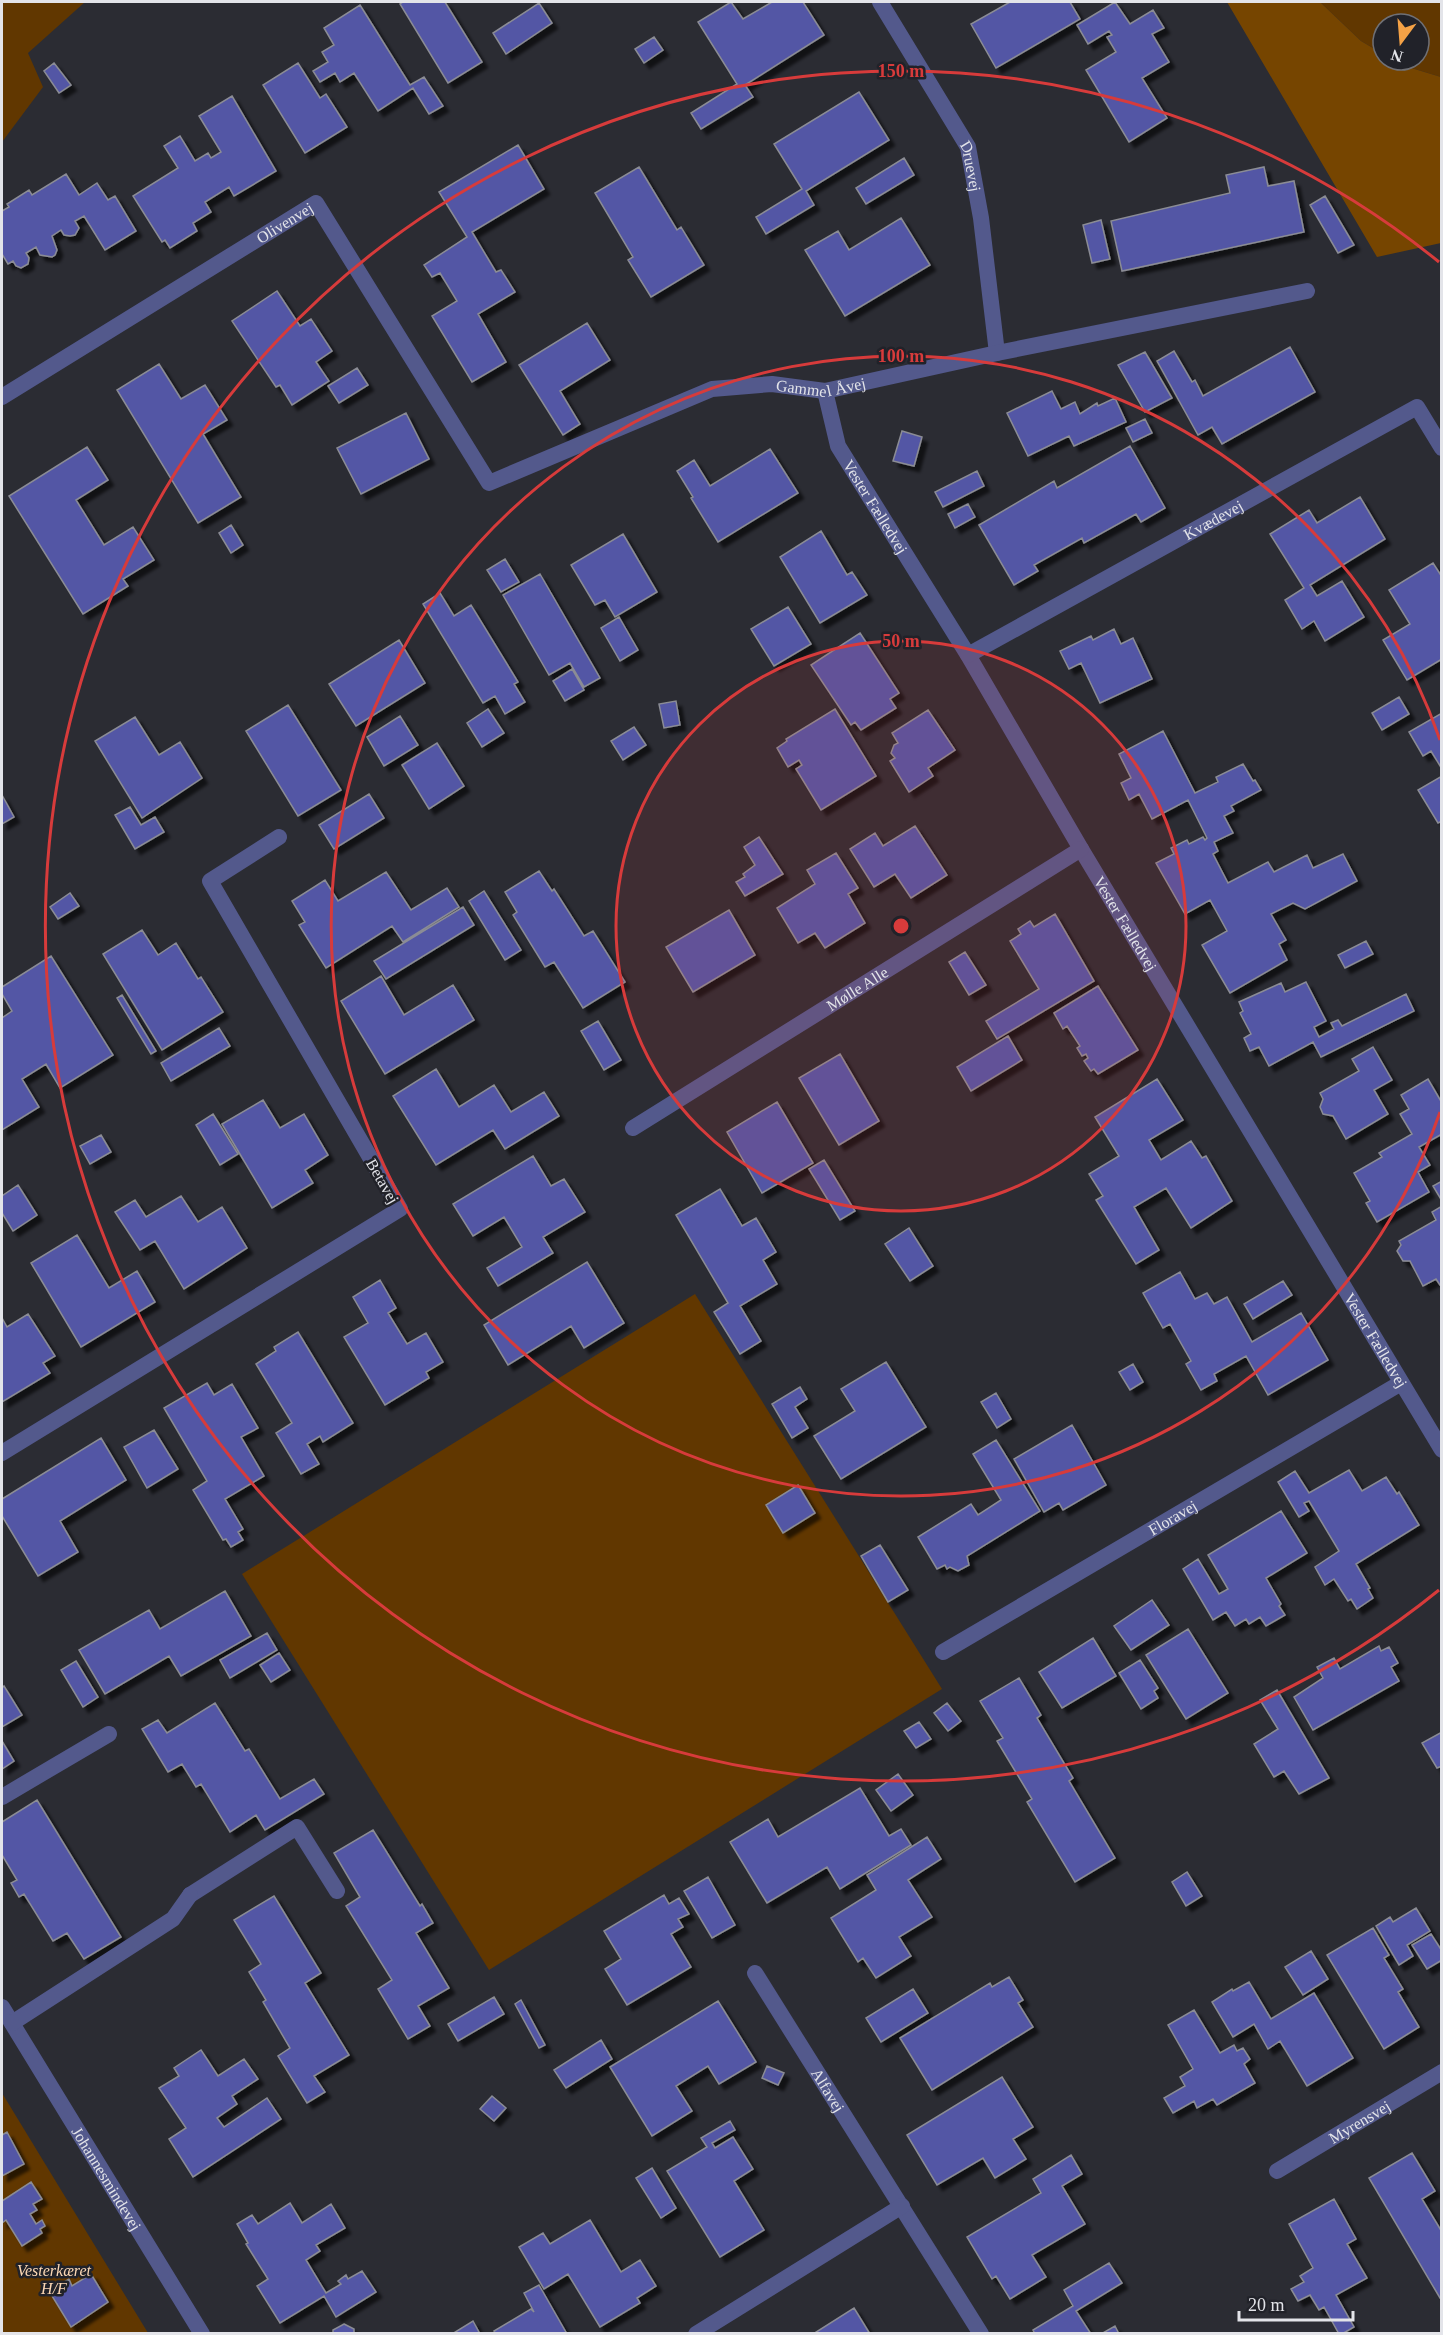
<svg xmlns="http://www.w3.org/2000/svg" width="1443" height="2335" font-family="Georgia,serif">
  <defs>
    <filter id="shadow"><feDropShadow dx="5.5" dy="5.5" stdDeviation="1.5" flood-color="#0009"/></filter>
  </defs>
  <rect width="100%" height="100%" fill="#2b2c33"/>
  <!-- green -->
  <path fill="#613700" d="M2,2H85L28,53L43,87L2,142Z
    M1320,2H1441V77L1408,67L1394,60H1419V24H1383V54L1361,41Z
    M695,1294L942,1689L489,1970L242,1574Z
    M2,2093L148,2333H2Z"/>
  <!-- forest -->
  <path fill="#764500" d="M1227,2H1320L1361,41L1383,54V60H1394L1408,67L1441,77V243L1377,257Z"/>
  <!-- building -->
  <path fill="#5256a5" stroke="#8b8c95" stroke-width="1.5" filter="url(#shadow)" d="M403,2H445L482,62L448,83L400,4Z
    M731,2L743,19L772,2H803L824,35L745,85L753,97L701,129L691,113L737,84L698,22Z
    M1010,2H1070L1080,19L996,68L971,24Z
    M1115,2L1130,24L1153,10L1164,28L1152,34L1169,62L1142,78L1167,118L1129,142L1086,70L1116,52L1107,37L1112,35L1109,31L1088,44L1077,25Z
    M539,3L552,23L506,54L493,33Z
    M360,5L410,85L424,77L443,106L429,114L413,88L378,111L354,73L340,82L335,73L320,82L313,71L328,62L322,52L334,45L324,28Z
    M654,37L663,50L644,63L635,49Z
    M54,63L71,85L59,93L44,71Z
    M298,63L320,98L326,94L347,127L305,153L263,85Z
    M859,92L889,140L806,191L814,205L766,234L756,217L802,189L774,144Z
    M232,96L276,171L234,196L229,187L205,202L211,212L193,223L197,231L170,248L165,240L162,242L133,196L178,168L164,146L180,136L195,161L208,153L211,158L221,152L199,116Z
    M518,145L544,189L472,232L496,272L501,270L515,292L478,314L506,362L472,382L432,316L457,301L440,273L432,277L424,265L467,237L439,192Z
    M904,158L914,175L866,204L856,188Z
    M639,167L677,230L681,227L704,265L651,297L628,260L633,257L595,193Z
    M1264,167L1268,186L1294,181L1304,232L1122,271L1111,221L1230,193L1226,175Z
    M66,174L79,195L97,183L108,200L115,196L136,231L105,250L84,216L75,221L79,228L75,235L70,236L64,235L61,230L52,236L57,250L55,255L52,257L40,255L36,247L26,253L29,258L28,264L21,268L16,266L13,261L8,264L2,254V211L9,207L7,204L29,190L32,195Z
    M1325,196L1354,245L1338,253L1310,205Z
    M901,218L930,265L845,316L805,250L838,231L849,250Z
    M1101,220L1110,259L1092,263L1083,225Z
    M277,291L300,326L311,319L332,351L316,362L329,381L292,405L280,385L276,387L232,321Z
    M587,323L610,360L560,391L580,424L563,435L519,365Z
    M1290,347L1315,392L1222,444L1212,427L1198,435L1157,361L1174,351L1192,382L1195,380L1203,396Z
    M1145,352L1172,398L1145,412L1118,365Z
    M159,364L181,399L205,385L227,420L203,434L241,497L198,523L117,390Z
    M357,368L368,385L339,403L328,386Z
    M1052,391L1061,409L1075,402L1080,414L1097,403L1098,406L1115,398L1126,422L1074,446L1069,436L1028,456L1007,413Z
    M406,413L429,459L361,494L337,448Z
    M1145,419L1152,433L1133,442L1126,428Z
    M902,431L922,437L914,466L893,461Z
    M1130,446L1165,508L1141,522L1136,514L1084,543L1082,538L1034,565L1038,571L1014,585L979,525L1054,481L1057,488Z
    M87,447L108,480L76,500L104,545L133,527L154,560L123,579L128,586L83,614L9,496Z
    M770,449L798,493L718,542L691,498L693,497L677,471L694,460L710,486Z
    M977,471L984,486L943,507L935,492Z
    M1360,497L1385,539L1310,585L1317,596L1342,581L1364,617L1325,641L1314,621L1302,629L1285,600L1304,588L1270,534L1309,510L1317,523Z
    M968,504L975,517L955,528L948,514Z
    M231,525L243,545L231,553L219,533Z
    M821,531L847,575L852,572L867,595L820,623L780,557Z
    M623,534L657,592L615,617L605,600L595,605L571,565Z
    M505,559L519,582L501,592L487,570Z
    M1433,563L1442,577V659L1407,680L1383,640L1410,624L1389,590Z
    M540,574L600,678L584,687L570,663L549,675L503,595Z
    M440,593L454,616L471,605L518,682L514,684L525,702L505,714L495,696L483,703L423,604Z
    M788,607L811,644L774,666L751,629Z
    M619,617L638,650L620,661L601,628Z
    M1114,629L1121,644L1133,638L1152,679L1100,703L1081,663L1069,669L1060,651L1091,636L1093,640Z
    M860,633L899,693L890,699L896,708L861,730L855,722L851,725L811,665Z
    M399,640L425,683L356,726L329,684Z
    M572,669L584,690L565,701L553,681Z
    M1399,697L1409,714L1382,730L1372,713Z
    M676,701L680,725L664,728L659,704Z
    M288,705L341,790L298,816L246,731Z
    M488,709L504,733L482,747L467,723Z
    M835,709L876,776L821,810L796,769L802,765L799,760L788,767L777,748L787,741L786,739Z
    M928,710L955,750L928,768L933,776L909,792L890,761L895,758L891,753L894,745L898,743L892,733Z
    M1442,713V769L1431,751L1423,756L1409,732Z
    M400,716L418,745L384,766L367,737Z
    M135,717L159,755L180,742L202,778L142,818L95,741Z
    M634,727L646,745L623,760L611,741Z
    M1163,731L1195,793L1218,782L1216,777L1243,764L1253,781L1255,780L1261,790L1231,806L1234,811L1224,816L1233,833L1214,842L1218,851L1213,854L1228,883L1268,862L1274,872L1307,855L1313,868L1343,854L1357,881L1305,909L1293,903L1271,914L1286,940L1279,944L1287,960L1230,993L1202,945L1227,931L1210,900L1185,914L1156,863L1174,854L1171,848L1187,840L1189,844L1203,837L1205,840L1207,838L1188,800L1152,819L1139,794L1129,800L1121,783L1131,778L1119,754Z
    M437,743L464,786L429,809L402,765Z
    M1442,776V821L1438,823L1418,790Z
    M369,794L384,818L334,849L319,825Z
    M2,795L14,817L2,824Z
    M130,807L141,825L155,817L164,832L135,849L115,815Z
    M915,826L947,875L911,898L895,874L874,887L850,849L875,833L883,846Z
    M759,837L783,874L745,896L736,882L745,877L743,874L755,865L744,847Z
    M836,853L858,888L848,894L865,923L825,948L815,933L798,943L777,908L815,884L807,870Z
    M539,871L552,891L554,889L584,936L593,931L625,982L583,1008L554,962L545,967L513,915L517,912L505,892Z
    M386,872L411,910L447,888L459,907L403,942L392,926L326,968L299,925L305,922L292,901L325,880L338,901Z
    M484,891L521,950L505,960L469,901Z
    M70,893L79,906L58,919L50,907Z
    M463,907L474,925L386,979L374,961Z
    M729,910L755,955L693,992L666,947Z
    M1055,914L1094,981L997,1039L986,1021L1039,989L1010,941L1021,934L1018,929L1030,921L1034,927Z
    M142,930L158,955L176,943L198,979L201,977L223,1012L162,1050L103,954Z
    M1366,941L1373,954L1345,968L1338,955Z
    M965,952L986,985L969,995L949,962Z
    M51,956L113,1055L60,1088L46,1064L22,1079L39,1107L2,1130V1018L12,1011L2,994V987Z
    M381,976L404,1015L453,985L474,1020L385,1074L341,1001Z
    M1306,982L1326,1021L1314,1027L1319,1037L1334,1029L1331,1023L1338,1020L1342,1026L1406,994L1414,1011L1321,1057L1313,1042L1269,1066L1259,1047L1250,1051L1244,1038L1251,1034L1240,1013L1243,1011L1239,1002L1281,983L1285,992Z
    M1098,986L1138,1050L1098,1074L1094,1069L1091,1071L1084,1061L1088,1058L1086,1054L1082,1056L1077,1048L1080,1046L1067,1026L1063,1029L1054,1013Z
    M122,995L156,1051L151,1054L117,998Z
    M598,1021L621,1060L604,1070L581,1031Z
    M219,1028L230,1046L171,1081L161,1063Z
    M1008,1036L1022,1060L971,1091L957,1067Z
    M1373,1047L1392,1080L1374,1090L1388,1114L1346,1139L1333,1116L1323,1114L1320,1107L1323,1099L1320,1093L1359,1071L1352,1059Z
    M840,1054L879,1121L839,1145L799,1078Z
    M436,1069L459,1107L494,1085L511,1112L544,1092L559,1116L505,1149L493,1130L436,1165L393,1096Z
    M1157,1079L1183,1120L1149,1140L1161,1160L1191,1141L1202,1158L1206,1156L1232,1201L1191,1228L1166,1188L1134,1207L1159,1250L1136,1264L1096,1200L1103,1196L1089,1174L1119,1156L1095,1117Z
    M1428,1079L1442,1103V1113L1440,1114L1442,1134L1419,1147L1430,1165L1418,1172L1429,1192L1377,1222L1366,1203L1370,1201L1354,1173L1382,1157L1379,1153L1412,1134L1400,1114L1409,1109L1401,1095Z
    M263,1100L280,1128L304,1114L328,1155L305,1170L313,1183L272,1208L222,1124Z
    M777,1102L813,1163L762,1193L727,1132Z
    M213,1114L238,1154L220,1165L196,1125Z
    M101,1135L111,1152L90,1164L80,1146Z
    M533,1156L551,1186L564,1179L585,1212L543,1237L553,1253L498,1286L487,1268L522,1247L504,1217L473,1236L453,1204Z
    M824,1160L855,1211L840,1220L809,1169Z
    M1442,1181V1201L1433,1186Z
    M18,1185L37,1215L13,1231L2,1213V1196Z
    M720,1189L742,1226L756,1218L776,1252L763,1260L777,1284L740,1306L761,1341L740,1354L714,1312L728,1303L676,1215Z
    M181,1196L198,1222L222,1207L247,1248L184,1289L155,1241L140,1250L115,1212L135,1200L146,1217Z
    M1442,1206V1284L1440,1285L1436,1279L1423,1286L1410,1261H1403L1397,1251L1401,1245L1399,1241L1436,1220L1432,1212Z
    M909,1228L933,1266L910,1281L885,1244Z
    M77,1235L109,1288L137,1271L155,1302L81,1347L31,1263Z
    M587,1262L624,1323L584,1348L571,1326L508,1365L484,1325Z
    M1180,1272L1195,1299L1207,1293L1214,1304L1227,1297L1252,1342L1301,1313L1328,1360L1268,1395L1246,1356L1214,1374L1217,1381L1201,1390L1186,1364L1191,1361L1170,1324L1163,1328L1143,1293Z
    M380,1280L396,1308L388,1313L407,1344L426,1333L443,1362L426,1372L429,1378L385,1405L344,1337L368,1323L353,1297Z
    M1283,1281L1292,1295L1253,1319L1244,1304Z
    M28,1314L55,1356L43,1363L50,1373L2,1402V1318L7,1327Z
    M298,1332L353,1423L323,1442L320,1436L307,1444L319,1464L301,1474L276,1433L292,1423L256,1364L276,1351L274,1347Z
    M886,1362L926,1427L841,1479L814,1436L855,1411L841,1389Z
    M1133,1364L1143,1382L1130,1390L1119,1372Z
    M207,1383L214,1395L232,1384L258,1428L241,1437L264,1476L225,1499L243,1529L238,1532L243,1540L231,1547L226,1539L223,1540L193,1490L207,1481L164,1408Z
    M800,1387L807,1399L795,1407L808,1428L792,1438L772,1404Z
    M996,1393L1011,1419L997,1428L981,1402Z
    M1072,1425L1106,1485L1063,1510L1059,1503L1044,1512L1014,1459Z
    M154,1430L178,1469L147,1488L124,1447Z
    M101,1438L126,1480L60,1521L78,1552L38,1576L2,1516V1499Z
    M996,1440L1040,1511L967,1556L969,1565L958,1571L950,1567L947,1569L945,1565L937,1569L918,1537L971,1504L978,1515L1001,1500L973,1454Z
    M1349,1470L1362,1491L1386,1477L1397,1494L1399,1492L1419,1525L1356,1564L1370,1588L1368,1589L1373,1598L1357,1609L1351,1599L1348,1601L1334,1579L1325,1585L1315,1567L1339,1551L1309,1501L1304,1503L1309,1511L1299,1517L1278,1482L1295,1471L1309,1493Z
    M798,1485L815,1513L783,1533L766,1505Z
    M1281,1511L1307,1553L1266,1578L1281,1604L1279,1606L1285,1615L1266,1626L1260,1617L1249,1624L1246,1619L1235,1626L1226,1612L1213,1620L1183,1569L1198,1559L1219,1594L1228,1589L1208,1555Z
    M880,1545L908,1590L888,1602L861,1556Z
    M225,1591L251,1636L181,1676L169,1656L105,1694L79,1650L149,1610L160,1629Z
    M1152,1600L1169,1625L1131,1650L1114,1626Z
    M1188,1629L1228,1693L1186,1719L1146,1655Z
    M267,1633L277,1650L230,1678L220,1660Z
    M1093,1638L1116,1676L1062,1708L1039,1672Z
    M1379,1646L1381,1651L1389,1647L1398,1663L1391,1667L1399,1681L1313,1730L1294,1697L1323,1678L1317,1667L1334,1658L1340,1669Z
    M279,1653L290,1670L271,1682L260,1665Z
    M1140,1660L1158,1688L1154,1691L1158,1698L1141,1709L1119,1673Z
    M76,1661L98,1697L83,1707L61,1670Z
    M1019,1678L1041,1715L1037,1718L1073,1778L1069,1781L1115,1858L1075,1882L1027,1802L1032,1799L997,1741L1003,1738L980,1701Z
    M4,1686L22,1715L2,1727V1688Z
    M1277,1690L1329,1778L1299,1794L1284,1771L1274,1777L1254,1744L1278,1729L1260,1700Z
    M215,1703L245,1751L249,1749L280,1799L314,1779L324,1794L265,1830L256,1815L230,1832L201,1784L196,1787L182,1764L168,1772L142,1729L158,1720L167,1733Z
    M947,1703L961,1721L948,1731L934,1713Z
    M919,1722L931,1739L916,1748L904,1731Z
    M1442,1732V1766L1437,1768L1422,1743Z
    M2,1741L14,1761L2,1769Z
    M898,1774L913,1795L891,1811L876,1790Z
    M860,1788L889,1836L901,1829L911,1845L840,1889L827,1867L767,1903L730,1842L768,1819L778,1837Z
    M37,1800L121,1937L84,1959L67,1933L53,1941L24,1894L19,1897L11,1883L17,1880L2,1855V1822Z
    M373,1830L420,1906L422,1904L433,1923L416,1933L449,1988L418,2006L430,2026L408,2039L378,1989L392,1980L346,1906L360,1897L334,1853Z
    M927,1837L941,1859L908,1880L932,1917L899,1937L911,1956L876,1978L863,1958L858,1962L831,1918L876,1890L867,1875Z
    M1187,1872L1202,1896L1186,1906L1172,1882Z
    M708,1877L735,1925L712,1938L684,1891Z
    M664,1895L669,1904L679,1898L689,1914L678,1919L683,1927L671,1934L691,1967L627,2005L605,1969L621,1959L604,1931Z
    M274,1896L321,1973L305,1983L349,2055L314,2076L325,2092L307,2103L278,2056L290,2048L263,2002L266,2000L249,1972L261,1964L234,1920Z
    M1416,1908L1430,1931L1407,1945L1413,1956L1399,1965L1376,1926L1390,1917L1393,1922Z
    M1373,1928L1389,1955L1384,1958L1403,1989L1398,1992L1419,2027L1384,2049L1327,1955Z
    M1431,1934L1442,1951V1960L1427,1969L1412,1945Z
    M1311,1951L1328,1979L1303,1995L1285,1967Z
    M1009,1977L1023,2000L1018,2003L1033,2027L932,2090L900,2038L990,1983L992,1987Z
    M1249,1982L1271,2019L1314,1993L1353,2058L1307,2086L1280,2041L1268,2049L1254,2024L1233,2037L1212,2002L1232,1989L1233,1991Z
    M913,1989L928,2013L881,2042L866,2018Z
    M494,1997L504,2014L458,2041L448,2024Z
    M521,2000L545,2045L539,2048L515,2004Z
    M718,2001L756,2062L719,2084L708,2066L676,2086L692,2111L652,2136L610,2067Z
    M1194,2010L1220,2053L1234,2045L1237,2051L1243,2048L1250,2059L1244,2064L1255,2083L1217,2105L1213,2099L1197,2108L1194,2101L1173,2113L1164,2098L1185,2086L1180,2077L1193,2069L1168,2025Z
    M601,2040L612,2059L566,2088L554,2070Z
    M201,2050L218,2076L244,2059L258,2079L232,2096L237,2104L217,2118L224,2127L267,2098L281,2119L193,2177L169,2139L186,2128L159,2088L179,2076L174,2068Z
    M767,2066L784,2073L778,2085L762,2078Z
    M1002,2077L1033,2127L1013,2139L1026,2159L995,2178L983,2158L937,2185L907,2135Z
    M492,2096L506,2108L494,2121L480,2109Z
    M730,2121L735,2130L712,2143L715,2148L733,2137L753,2169L734,2181L764,2230L720,2257L667,2171L707,2147L701,2138Z
    M7,2132L24,2164L2,2176V2135Z
    M1412,2153L1435,2191L1422,2199L1442,2232V2297L1440,2298L1369,2178Z
    M1071,2155L1082,2174L1062,2186L1085,2224L1032,2255L1046,2277L1010,2299L996,2276L992,2279L967,2237L1041,2193L1033,2179Z
    M652,2168L676,2208L661,2218L636,2178Z
    M31,2182L42,2199L33,2204L37,2210L30,2214L36,2224L42,2220L45,2226L40,2229L42,2233L22,2246L6,2220L2,2223V2201Z
    M1334,2199L1356,2239L1347,2244L1367,2278L1336,2295L1354,2327L1342,2334H1339L1324,2307L1319,2310L1310,2295L1298,2301L1291,2289L1304,2282L1300,2276L1313,2268L1289,2224Z
    M290,2203L302,2223L331,2204L345,2228L316,2245L320,2251L306,2260L326,2293L341,2284L338,2281L346,2275L348,2279L362,2271L376,2292L336,2317L324,2296L280,2323L257,2286L268,2279L246,2244L248,2243L237,2224L252,2215L258,2224Z
    M590,2220L621,2272L640,2260L656,2286L637,2298L640,2303L600,2327L568,2274L544,2289L519,2247L543,2233L550,2244Z
    M1109,2263L1122,2283L1076,2311L1091,2334H1035L1033,2330L1073,2306L1064,2290Z
    M91,2274L108,2302L71,2327L49,2291L69,2279L72,2286Z
    M539,2285L567,2334H496L494,2331L531,2309L534,2312L524,2293Z
    M854,2308L870,2334H813Z
    M473,2321L480,2334H452Z
    M344,2324L354,2329V2334H333V2330Z
    M1115,2326L1119,2334H1101Z"/>
  <g fill="none" stroke-linecap="round" stroke-linejoin="round">
    <!-- service -->
    <path stroke="#53598c" stroke-width="16" d="M2,1797L109,1734
      M190,1895L297,1827L337,1891"/>
    <!-- minor -->
    <g stroke="#53598c" stroke-width="16">
      <path id="s1" d="M880,2L968,147L981,218L997,353"/>
      <path id="s2" d="M825,391L838,446L968,655L1081,849L1442,1450"/>
      <path id="s3" d="M2,397L316,203L489,483L712,389L772,384L825,391L997,353L1307,291"/>
      <path id="s4" d="M968,655L1417,407L1442,448"/>
      <path id="s5" d="M633,1128L1081,849"/>
      <path d="M2,1453L400,1209L210,881L279,837"/>
      <path id="s6" d="M943,1652L1401,1383"/>
      <path id="s7" d="M755,1973L981,2334"/>
      <path id="s8" d="M2,2007L202,2334"/>
      <path d="M12,2023L173,1919L190,1895"/>
      <path id="s9" d="M1277,2171L1442,2072"/>
      <path d="M696,2334L902,2206"/>
    </g>
  </g>
  <!-- distance rings -->
  <circle cx="901" cy="926" r="285" fill="#d73b3b" fill-opacity=".12"/>
  <g fill="none" stroke="#d73b3b" stroke-width="3">
    <circle cx="901" cy="926" r="285"/>
    <path d="M1440 1112A570 570 0 1 1 1440 740"/>
    <path d="M1439 1590A855 855 0 1 1 1439 262"/>
  </g>
  <g text-anchor="middle" stroke-width="5" stroke-linejoin="round" paint-order="stroke">
    <!-- street labels -->
    <g font-size="16" fill="#e3e4e9" stroke="#212229">
      <text dy="6" stroke="none"><textPath href="#s1" startOffset="189">Druevej</textPath></text>
      <text dy="6" stroke="none"><textPath href="#s3" startOffset="332">Olivenvej</textPath></text>
      <text dy="6" stroke="none"><textPath href="#s3" startOffset="1050">Gammel Åvej</textPath></text>
      <text dy="6" stroke="none"><textPath href="#s2" startOffset="128">Vester Fælledvej</textPath></text>
      <text dy="6" stroke="none"><textPath href="#s4" startOffset="280">Kvædevej</textPath></text>
      <text dy="6" stroke="none"><textPath href="#s2" startOffset="614">Vester Fælledvej</textPath></text>
      <text dy="6" stroke="none"><textPath href="#s5" startOffset="264">Mølle Alle</textPath></text>
      <text transform="translate(383 1181) rotate(60)" y="6">Betavej</text>
      <text dy="6" stroke="none"><textPath href="#s2" startOffset="1100">Vester Fælledvej</textPath></text>
      <text dy="6" stroke="none"><textPath href="#s6" startOffset="266">Floravej</textPath></text>
      <text dy="6" stroke="none"><textPath href="#s7" startOffset="138">Alfavej</textPath></text>
      <text dy="6" stroke="none"><textPath href="#s9" startOffset="96">Myrensvej</textPath></text>
      <text dy="6" stroke="none"><textPath href="#s8" startOffset="201">Johannesmindevej</textPath></text>
    </g>
    <!-- park labels -->
    <g font-size="16" font-style="italic" fill="#fbd7b4" stroke="#212229">
      <text x="54" y="2276">Vesterkæret<tspan x="54" dy="18">H/F</tspan></text>
    </g>
  </g>
  <circle cx="901" cy="926" r="9" fill="#d73b3b" stroke="#212229" stroke-width="3"/>
  <g font-size="18" text-anchor="middle" font-weight="bold" fill="#d73b3b" stroke="#212229" stroke-width="5" stroke-linejoin="round" paint-order="stroke">
    <text x="901" y="77">150 m</text>
    <text x="901" y="362">100 m</text>
    <text x="901" y="647">50 m</text>
  </g>
  <!-- border -->
  <rect width="1443" height="2335" fill="none" stroke="#e3e4e9" stroke-width="6"/>
  <!-- north arrow -->
  <g transform="translate(1401 42) rotate(196)"><circle r="28" fill="#212229" stroke="#6f7076" stroke-width="1.5"/>
  <path d="M0-4.5L10 22L0 15L-10 22Z" fill="#f5a246"/>
  <text y="-9" font-size="16" font-weight="bold" text-anchor="middle" fill="#e3e4e9">N</text>
  </g>
  <!-- scale -->
  <path d="M1239 2311v9h114v-9" fill="none" stroke="#e3e4e9" stroke-width="3"/>
  <text x="1248" y="2311" font-size="18" fill="#e3e4e9" stroke="#212229" stroke-width="4.5" paint-order="stroke">20 m</text>
</svg>
